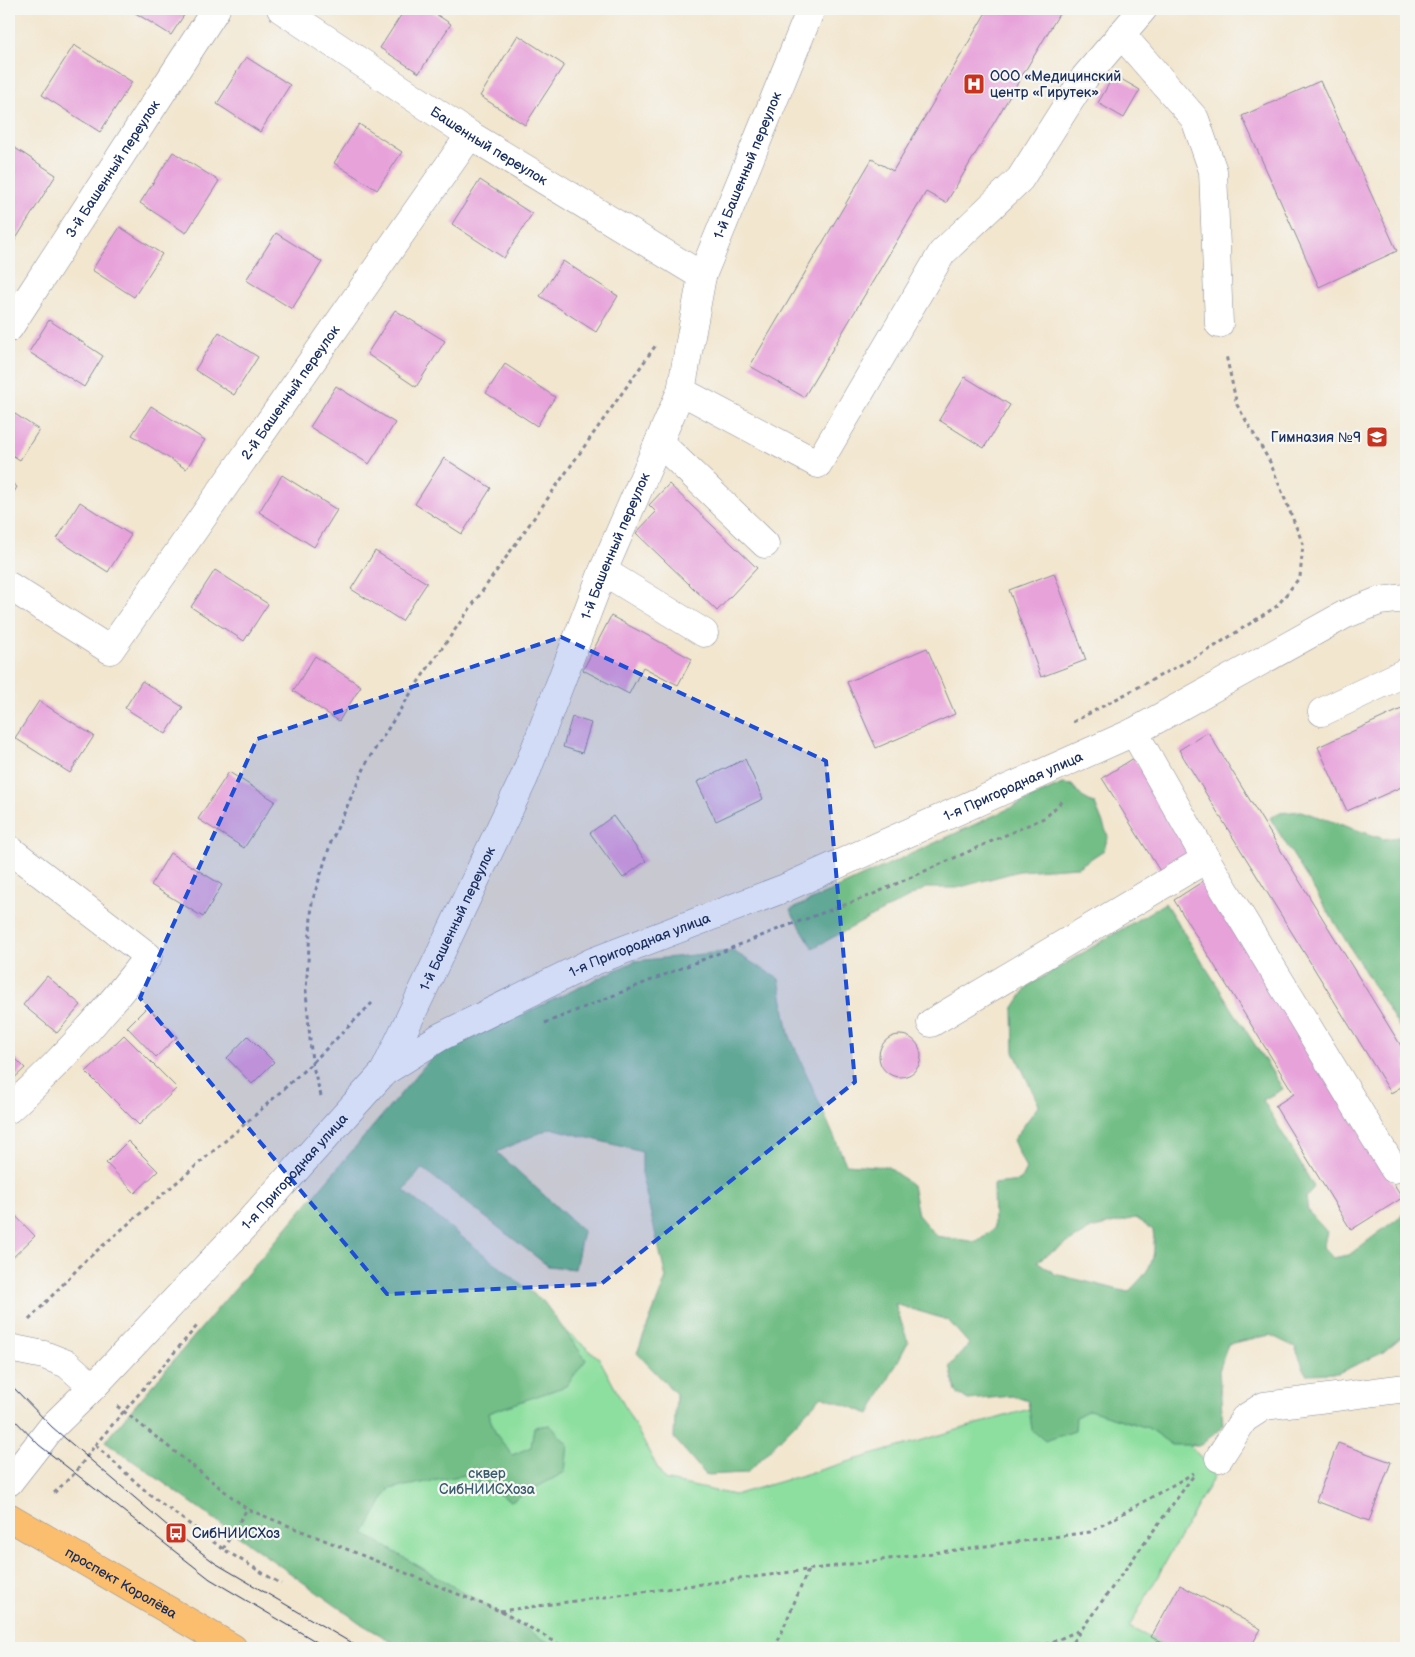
<svg xmlns="http://www.w3.org/2000/svg" width="1415" height="1657" font-family="'Balsamiq Sans',sans-serif">
  <rect width="100%" height="100%" fill="#f6f6f2"/>
  <filter id="ink" filterUnits="userSpaceOnUse"><feTurbulence type="fractalNoise" baseFrequency=".02" numOctaves="2"/><feDisplacementMap in="SourceGraphic" scale="10" xChannelSelector="R" yChannelSelector="G"/><feConvolveMatrix kernelMatrix="1 2 1 2 8 2 1 2 1" color-interpolation-filters="sRGB"/></filter>
  <filter id="wash" filterUnits="userSpaceOnUse"><feTurbulence type="fractalNoise" baseFrequency=".0096" numOctaves="4" result="noise"/><feDisplacementMap in="SourceGraphic" scale="20" xChannelSelector="R" yChannelSelector="G"/><feGaussianBlur stdDeviation="1.12" result="paint"/><feColorMatrix in="noise" values="0 0 0 0 0 0 0 0 0 0 0 0 0 0 0 0 0 1.4 0 .05"/><feComposite in="paint" operator="in"/></filter>
  <g filter="url(#wash)">
    <rect width="100%" height="100%" fill="#f2e6cf"/>
    <!-- green -->
    <path fill="#8ddf9f" stroke="#54877e" d="M499,1276L599,1358L664,1480L734,1495L1091,1391L1186,1440L1215,1475L1129,1627L1170,1648H465L301,1471Z"/>
    <!-- forest -->
    <path fill="#72be86" stroke="#467672" fill-rule="evenodd" d="M1062,784L1072,785L1082,797L1095,804L1108,836L1104,850L1078,867L1019,871L957,888H926L813,948L790,910Z
      M1301,811L1384,839L1406,836V1038L1270,818L1278,813Z
      M1165,903L1283,1089L1263,1100L1314,1187L1306,1198L1308,1211L1327,1232L1323,1247L1333,1258L1349,1255L1406,1212V1333L1382,1353L1338,1373L1306,1374L1295,1347L1270,1335L1228,1344L1219,1371L1223,1426L1201,1445H1172L1148,1428L1089,1410L1076,1417L1075,1431L1045,1441L1032,1430L1028,1401L1013,1396L968,1400L956,1392L950,1366L969,1344L948,1320L895,1304L908,1342L870,1414L822,1396L747,1473L706,1475L674,1438L676,1394L637,1353L666,1278L642,1177V1152L551,1128L497,1152L583,1231L575,1269L548,1266L422,1168L404,1191L544,1302L586,1360L566,1386L488,1413L496,1434L512,1455L531,1447L534,1427L550,1425L568,1445L565,1472L511,1501L465,1475L389,1489L364,1534L558,1648H403L363,1625L105,1441L432,1057L635,961L733,951L779,979L789,1034L846,1164L888,1167L912,1185L918,1215L936,1236L977,1242L994,1229L993,1184L1020,1181L1026,1169L1013,1140L1039,1105L1014,1052L1013,1009L1028,986ZM1135,1218L1153,1230C1157,1262 1150,1270 1128,1292L1055,1274L1037,1261L1091,1229Z"/>
    <g id="blocks">
      <!-- building -->
      <path fill="#e7a2da" d="M129,9H188L171,35Z
        M405,9H428L451,24L419,73L380,48Z
        M988,9H1062L946,203L926,192L804,397L750,366L872,159L893,171Z
        M518,35L564,65L525,125L480,96Z
        M74,45L132,82L100,132L42,95Z
        M246,57L290,85L260,132L217,104Z
        M1114,75L1140,90L1124,118L1098,103Z
        M1320,81L1397,251L1319,287L1242,116Z
        M359,124L402,152L377,190L334,163Z
        M9,144L56,175L12,245L9,243Z
        M173,152L219,181L186,233L140,203Z
        M480,180L532,214L504,258L452,224Z
        M120,227L162,254L134,297L92,270Z
        M276,233L322,262L292,309L246,280Z
        M563,261L618,296L596,332L540,296Z
        M395,310L445,341L416,387L367,354Z
        M49,320L103,356L84,387L29,352Z
        M219,332L258,357L234,395L195,370Z
        M505,364L555,397L537,426L486,393Z
        M965,377L1010,405L984,448L939,420Z
        M336,386L395,423L369,464L310,427Z
        M151,406L205,440L186,469L132,435Z
        M9,410L39,430L20,460L9,453Z
        M444,458L491,488L462,534L415,504Z
        M282,475L337,510L314,547L259,512Z
        M9,481L17,487L9,500Z
        M669,484L757,568L717,611L636,533L656,512L649,505Z
        M80,502L131,535L108,572L57,539Z
        M375,551L427,583L402,621L351,589Z
        M215,570L268,604L244,641L191,607Z
        M1054,573L1086,660L1041,677L1009,590Z
        M611,616L692,659L678,685L643,667L629,694L583,670Z
        M927,648L955,714L876,748L847,682Z
        M315,656L361,686L339,721L293,691Z
        M142,681L183,707L166,734L125,708Z
        M39,701L94,736L70,773L15,738Z
        M1406,707V785L1347,811L1318,747Z
        M572,717L591,723L582,753L563,747Z
        M1208,732L1406,1054V1084L1391,1093L1179,750Z
        M1134,758L1194,857L1163,876L1102,778Z
        M745,759L763,799L716,821L697,782Z
        M229,772L275,801L244,848L198,819Z
        M613,816L646,861L623,878L590,833Z
        M170,853L222,885L203,917L151,885Z
        M1205,880L1402,1198L1351,1230L1275,1106L1294,1094L1174,900Z
        M47,976L81,1005L57,1033L23,1005Z
        M147,1007L177,1037L156,1057L127,1027Z
        M124,1035L177,1088L139,1125L86,1072Z
        M879 1056a21 21 0 1 1 42 0a21 21 0 1 1-42 0Z
        M248,1036L274,1062L252,1084L227,1058Z
        M9,1052L25,1068L9,1083Z
        M128,1141L158,1171L135,1193L106,1163Z
        M9,1209L35,1236L9,1261Z
        M1338,1443L1391,1462L1369,1521L1316,1501Z
        M1180,1585L1261,1629L1250,1648H1172L1151,1637Z"/>
    </g>
  </g>
  <g filter="url(#ink)">
    <use href="#blocks" fill-opacity="0" stroke="#868a96" stroke-width="1"/>
    <g fill="none" stroke-linecap="round" stroke-linejoin="round">
      <!-- minor casing -->
      <g stroke="#868a96" stroke-width="29">
        <g id="minor">
          <path id="s1" d="M281,9L470,135L702,276"/>
          <path d="M1121,34L1195,119L1213,171L1219,324"/>
          <path id="s2" d="M9,328L216,9"/>
          <path d="M681,391L818,464L942,253L1020,179L1085,77L1143,9"/>
          <path d="M659,442L765,544"/>
          <path d="M603,571L704,633"/>
          <path id="s3" d="M9,586L110,650L470,135"/>
          <path d="M1322,712L1406,672"/>
          <path d="M1134,732L1206,859L1394,1169"/>
          <path d="M9,849L148,956C107,1011 60,1063 9,1109"/>
          <path d="M931,1023L1206,859"/>
          <path id="s4" d="M384,1072L524,778L603,571L681,391L702,276L811,9"/>
          <path d="M9,1348L44,1355L67,1364L93,1387"/>
          <path d="M1219,1458L1244,1419L1264,1406L1406,1388"/>
          <path id="s5" d="M9,1482L52,1427L93,1387L248,1223L384,1072L440,1037L592,962L785,888L1134,732L1344,615L1379,601L1406,598"/>
        </g>
      </g>
      <!-- major casing -->
      <g stroke="#868a96" stroke-width="29">
        <g id="major">
          <path id="s6" d="M9,1517L233,1648"/>
        </g>
      </g>
      <!-- path -->
      <path stroke="#868a96" stroke-width="3" stroke-dasharray="4 4" stroke-linecap="butt" d="M1073,722L1212,648L1277,606L1300,577L1303,544L1270,462L1237,405L1226,355
        M545,1023L781,928L869,896L1046,817L1064,799
        M321,1096L312,1063L306,991L312,902L331,842L368,760L416,685L656,345
        M29,1320L86,1260L253,1117L312,1063L372,1003
        M117,1406L247,1509L500,1611L566,1648
        M95,1445L197,1326
        M54,1493L75,1473L95,1445L149,1494L223,1549L281,1584
        M223,1549L247,1509
        M500,1611L1090,1532L1194,1473
        M775,1648L808,1570
        M1038,1648L1078,1631
        M1068,1648L1194,1475"/>
      <!-- minor -->
      <use href="#minor" stroke="#fff" stroke-width="28"/>
      <!-- major -->
      <use href="#major" stroke="#fbbe6e" stroke-width="28"/>
      <!-- tram -->
      <path stroke="#1b2f5e" stroke-width="1" d="M9,1383L52,1427L176,1533L215,1563L360,1648
        M9,1414L39,1445L210,1579L327,1648"/>
    </g>
  </g>
  <!-- marked area -->
  <path fill="#1d4ed8" fill-opacity="0.2" stroke="#1d4ed8" stroke-width="4" stroke-dasharray="10 6" stroke-linejoin="round" d="M561,637L826,761L855,1082L601,1284L387,1294L140,998L257,739Z"/>
  <!-- icons -->
  <defs>
    <g id="hospital-square" transform="scale(1.125)"><rect x="-9" y="-9" width="18" height="18" rx="4" fill="#c8321e" stroke="#f6f6f2"/><path d="M-5-5h3v3.5h4V-5h3V5h-3V1.5h-4V5h-3Z" fill="#fff"/></g>
    <g id="school-square" transform="scale(1.125)"><rect x="-9" y="-9" width="18" height="18" rx="4" fill="#c8321e" stroke="#f6f6f2"/><path d="M0-5L7-2L0 1L-7-2ZM-4 1L0 2.5L4 1V4Q0 6-4 4Z" fill="#fff"/></g>
    <g id="bus-square" transform="scale(1.125)"><rect x="-9" y="-9" width="18" height="18" rx="4" fill="#c8321e" stroke="#f6f6f2"/><path d="M-5-6H5V4H4V6H2V4H-2V6H-4V4H-5ZM-3.5-4V0h7V-4ZM-3.5 1.2v1.5H-2V1.2ZM2 1.2v1.5H3.5V1.2Z" fill="#fff"/></g>
  </defs>
  <g fill-rule="evenodd">
    <use href="#hospital-square" x="974" y="84"/>
    <use href="#school-square" x="1377" y="437"/>
    <use href="#bus-square" x="176" y="1533"/>
  </g>
  <g text-anchor="middle" stroke-width="4.5" stroke-linejoin="round" paint-order="stroke">
    <!-- poi labels -->
    <g font-size="14" fill="#1b2f5e" stroke="#f6f6f2" text-anchor="start">
      <text x="990" y="81">ООО «Медицинский<tspan x="990" dy="16">центр «Гирутек»</tspan></text>
      <text x="1361" y="442" text-anchor="end">Гимназия №9</text>
      <text x="192" y="1538">СибНИИСХоз</text>
    </g>
    <!-- street labels -->
    <g font-size="14" fill="#1b2f5e" stroke="#f6f6f2">
      <text dy="5" stroke="none"><textPath href="#s1" startOffset="249">Башенный переулок</textPath></text>
      <text dy="5" stroke="none"><textPath href="#s4" startOffset="980">1-й Башенный переулок</textPath></text>
      <text dy="5" stroke="none"><textPath href="#s2" startOffset="190">3-й Башенный переулок</textPath></text>
      <text dy="5" stroke="none"><textPath href="#s3" startOffset="434">2-й Башенный переулок</textPath></text>
      <text dy="5" stroke="none"><textPath href="#s4" startOffset="575">1-й Башенный переулок</textPath></text>
      <text dy="5" stroke="none"><textPath href="#s5" startOffset="1248">1-я Пригородная улица</textPath></text>
      <text dy="5" stroke="none"><textPath href="#s4" startOffset="170">1-й Башенный переулок</textPath></text>
      <text dy="5" stroke="none"><textPath href="#s5" startOffset="842">1-я Пригородная улица</textPath></text>
      <text dy="5" stroke="none"><textPath href="#s5" startOffset="422">1-я Пригородная улица</textPath></text>
      <text dy="5" stroke="none"><textPath href="#s6" startOffset="130">проспект Королёва</textPath></text>
    </g>
    <!-- park labels -->
    <g font-size="14" fill="#385b6e" stroke="#f6f6f2">
      <text x="487" y="1478">сквер<tspan x="487" dy="16">СибНИИСХоза</tspan></text>
    </g>
  </g>
  <!-- margin -->
  <rect width="1415" height="1657" fill="none" stroke="#f6f6f2" stroke-width="30"/>
</svg>
